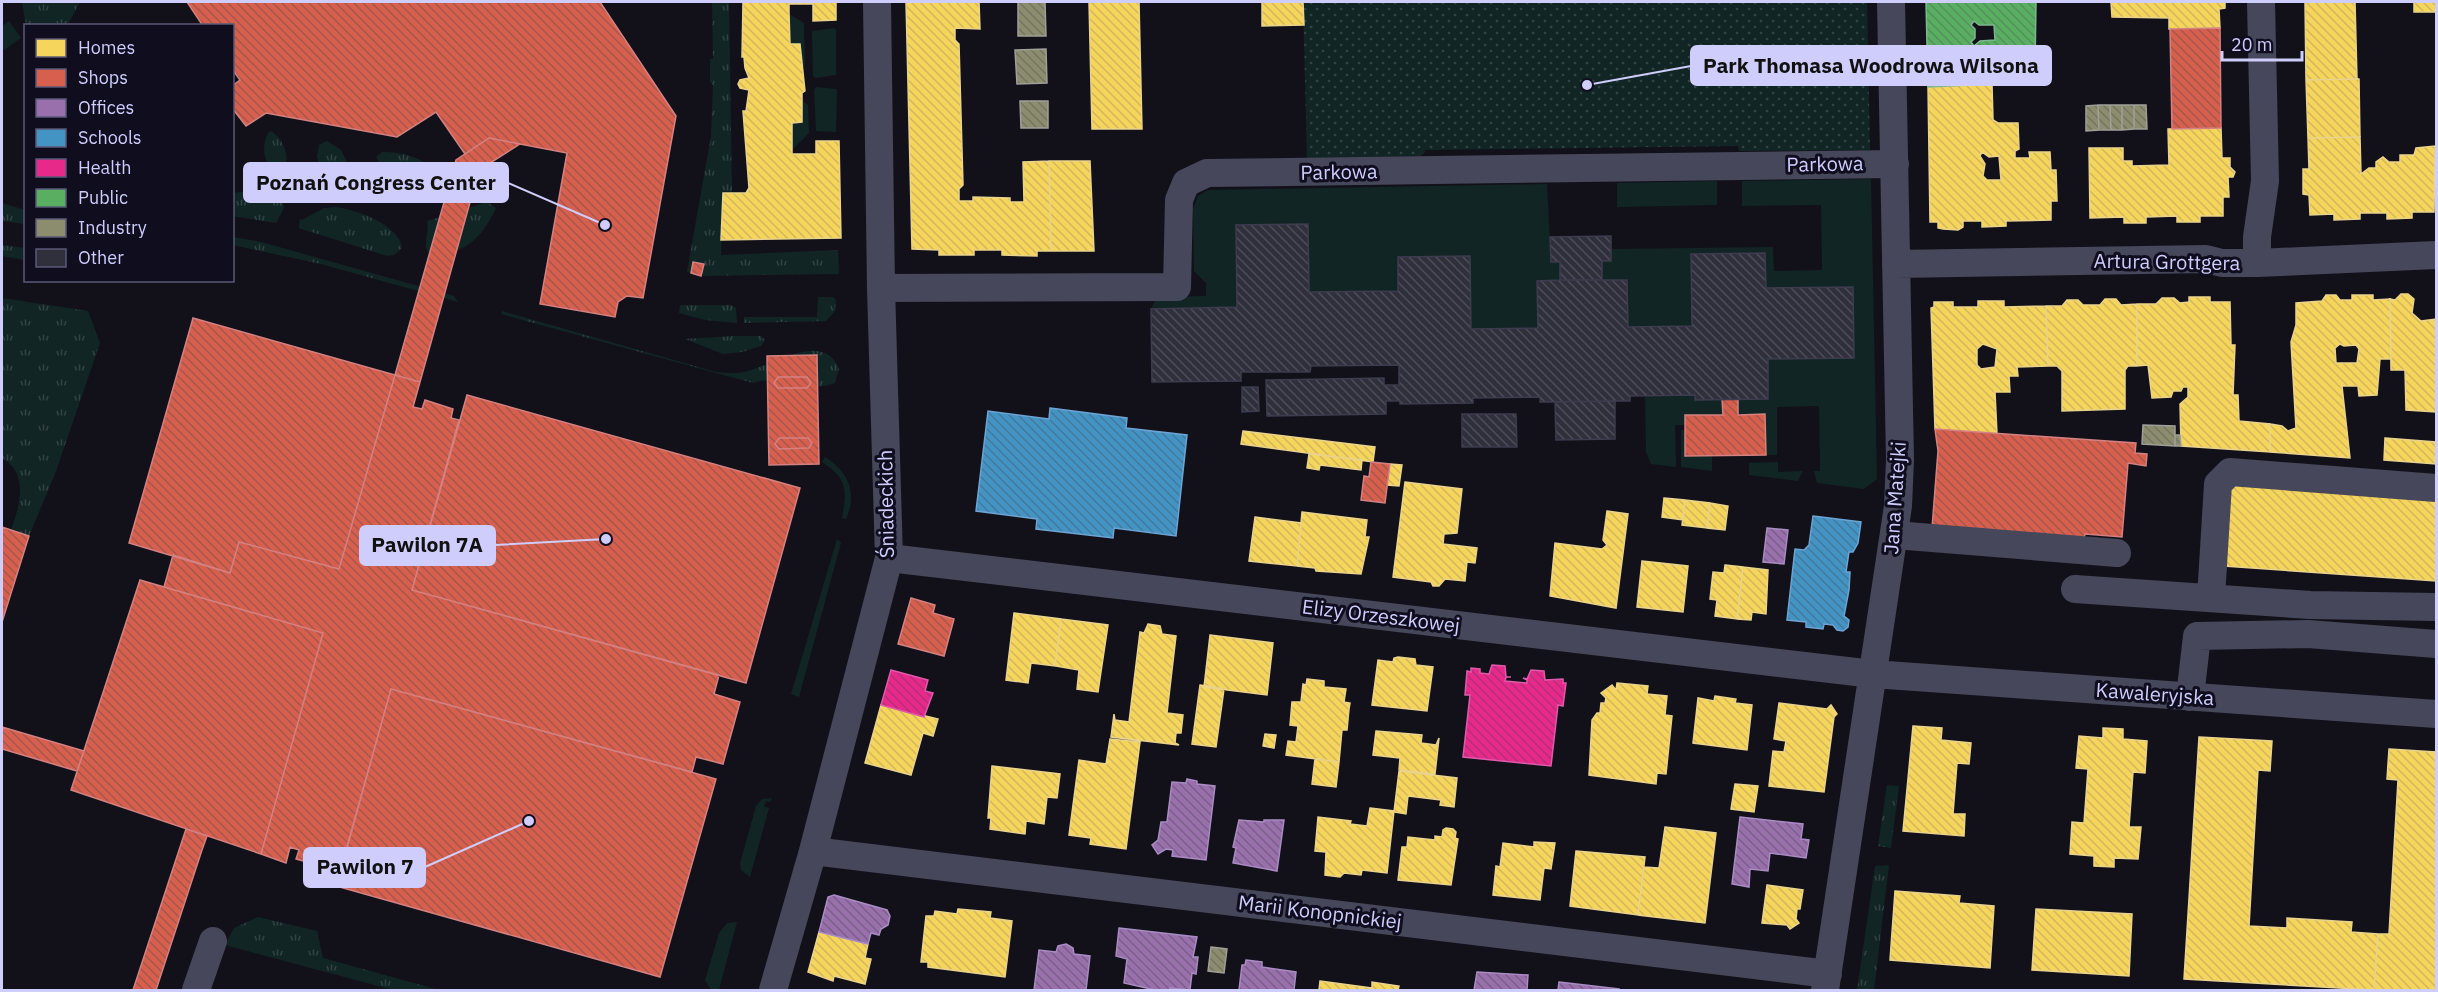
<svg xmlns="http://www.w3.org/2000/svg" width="2438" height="992" font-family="'IBM Plex Sans',sans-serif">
  <defs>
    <pattern id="grass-tufts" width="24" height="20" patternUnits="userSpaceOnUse" patternTransform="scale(1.5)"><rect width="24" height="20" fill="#112524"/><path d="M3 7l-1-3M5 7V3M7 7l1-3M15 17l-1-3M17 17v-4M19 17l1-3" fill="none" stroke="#324345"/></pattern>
    <pattern id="park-dots" width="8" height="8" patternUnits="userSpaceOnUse" patternTransform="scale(1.5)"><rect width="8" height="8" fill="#112524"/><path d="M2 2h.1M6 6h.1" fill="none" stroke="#324345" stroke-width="1.8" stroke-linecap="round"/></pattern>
    <pattern id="homes-back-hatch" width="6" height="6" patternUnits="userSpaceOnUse" patternTransform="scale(1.5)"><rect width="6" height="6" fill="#f6d55c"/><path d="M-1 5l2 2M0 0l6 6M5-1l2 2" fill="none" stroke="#d1b759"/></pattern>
    <pattern id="shops-back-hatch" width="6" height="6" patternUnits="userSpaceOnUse" patternTransform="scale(1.5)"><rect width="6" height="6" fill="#d6604d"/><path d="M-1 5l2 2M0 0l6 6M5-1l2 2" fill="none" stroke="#a8564d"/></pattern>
    <pattern id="offices-back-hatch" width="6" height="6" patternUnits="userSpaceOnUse" patternTransform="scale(1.5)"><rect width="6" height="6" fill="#9970ab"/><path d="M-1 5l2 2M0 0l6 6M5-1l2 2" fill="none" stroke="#795e8a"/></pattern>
    <pattern id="schools-back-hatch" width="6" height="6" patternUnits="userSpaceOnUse" patternTransform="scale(1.5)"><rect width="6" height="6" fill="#4393c3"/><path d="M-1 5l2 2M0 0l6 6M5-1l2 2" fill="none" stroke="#427a9f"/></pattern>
    <pattern id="health-back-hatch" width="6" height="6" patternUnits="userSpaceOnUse" patternTransform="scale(1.5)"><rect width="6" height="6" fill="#e7298a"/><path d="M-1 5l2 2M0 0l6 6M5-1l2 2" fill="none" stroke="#b42f77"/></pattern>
    <pattern id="public-back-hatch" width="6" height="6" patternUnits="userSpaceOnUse" patternTransform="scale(1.5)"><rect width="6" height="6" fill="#5aae61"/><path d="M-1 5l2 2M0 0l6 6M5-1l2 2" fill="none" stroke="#53925c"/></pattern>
    <pattern id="industry-back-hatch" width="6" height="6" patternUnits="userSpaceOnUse" patternTransform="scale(1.5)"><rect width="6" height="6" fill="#8c8c6e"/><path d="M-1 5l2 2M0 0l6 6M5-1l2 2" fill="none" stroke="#757564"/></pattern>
    <pattern id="building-back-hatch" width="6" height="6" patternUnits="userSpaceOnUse" patternTransform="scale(1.5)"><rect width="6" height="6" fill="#302f3c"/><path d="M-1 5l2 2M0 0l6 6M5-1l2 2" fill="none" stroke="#4d4c59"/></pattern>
  </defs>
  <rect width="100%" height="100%" fill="#12111a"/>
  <!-- grass -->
  <path fill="url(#grass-tufts)" d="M22,2H80L67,26L26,25Z
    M712,2H729L732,193H723L721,255L838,250L839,274L701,276L704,265L693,262L691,273L687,272L711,136L713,85L710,82V59H713Z
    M270,131C280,135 289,152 286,163L279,169C261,167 261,142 270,131Z
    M327,141L341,150L354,176L351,181L323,176L317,157L319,145Z
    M382,152C403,151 442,162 443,186C429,201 413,194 395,188L376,157Z
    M257,190C270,193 281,193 284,208L276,223L233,216V193Z
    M487,202L496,208C482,237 468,252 433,257C419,246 431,233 427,221Z
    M2,203L25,210V224L2,221Z
    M336,207C358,210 399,225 402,248L394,255L387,256L299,228L300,219L302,220L324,208Z
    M233,237L261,242L454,296L458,302L321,264L233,245Z
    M2,245L25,248V260L2,256Z
    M818,297H833L836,300L835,311L826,321L744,323V317H817Z
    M2,298L88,311L100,343L55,474L29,536L11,530C20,505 29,473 2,458Z
    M680,305H731L736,308L737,323L705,320L679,313Z
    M502,311L716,372C726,373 735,374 744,372C773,366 823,329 839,369L835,383C802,395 784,372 753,383L501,314Z
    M734,336H761L765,340L761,346L742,352L723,354L685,339Z
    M1887,785L1899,786L1891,848L1878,846Z
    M1889,865L1874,990H1857L1875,866Z
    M258,917L317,931L323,958L439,990H393L225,945L234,928Z"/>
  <!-- park -->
  <path fill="url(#park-dots)" d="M1303,2H1867L1870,150L1739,151L1738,146L1426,150L1421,156L1307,158Z"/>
  <!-- garden -->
  <path fill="#112524" d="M789,14L804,23L805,66H801L800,44H790Z
    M9,21L21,38L4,50L2,46V26Z
    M834,28L836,30V75L816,78L813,76L812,31Z
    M816,87L837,89L836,132L816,131L814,90Z
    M802,100L808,105L809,133L792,150V123L802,122Z
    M1871,179L1877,479L1864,489L1817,483L1814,471H1820L1819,406L1777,407V455H1766L1765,414L1738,415V399L1768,359L1854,358L1853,287L1766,288L1765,253L1691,254L1692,326L1628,327L1627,280H1602V261H1611V249L1773,247L1774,271L1822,270L1821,205L1742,206V181Z
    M1717,181V205L1617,207V183Z
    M1547,184L1551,262H1560V280L1537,281L1538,328L1471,329L1470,256L1398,257V291L1309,292L1308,224L1236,225L1237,307L1151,309L1156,299L1161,297L1206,296V283L1194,271L1193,209L1198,196L1208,190Z
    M1645,395H1695V399H1722L1723,415H1685V425H1675L1676,467L1651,464L1646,452Z
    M1681,430H1685V455H1712V471L1681,467Z
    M825,457C848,471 858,493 846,519L842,518C847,490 848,479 822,462Z
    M1778,462V472L1803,471L1798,481L1749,475V463Z
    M837,539L841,543L799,697L791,694Z
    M772,798L770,802L766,801L764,806L769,808L750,877L741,870L740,863L756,806L762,799Z
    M737,922L719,990H711L705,980L719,933L727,923Z"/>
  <!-- homes -->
  <path fill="url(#homes-back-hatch)" stroke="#ead38c" stroke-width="1.5" fill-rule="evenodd" d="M743,2H836V20L813,21V4H789V13L790,44H800L805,91L802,93V122L792,123V154H816V141H839L841,238L721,240L723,193H746L749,188L743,111H746L749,90L740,88L738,84L740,80L749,78L745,68L744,57H742Z
    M906,2H979L980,29L955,28V40L959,44L963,185L959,189V201H973V197L1010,198V202H1024L1023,162L1049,161L1051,251H1037V256L1002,255V250H974V255H939V250L912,249Z
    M1089,2H1139L1142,129H1092Z
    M1262,2H1303L1304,25L1262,26Z
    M2111,2H2225V8L2219,9L2220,28L2169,29V18L2112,17Z
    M2305,2H2355L2357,79L2306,80Z
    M2414,2H2436V12H2414Z
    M2359,79L2360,137L2308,138L2306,80Z
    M1992,84L1993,120L1998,123H2018L2019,149L2015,151V158H2030L2029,152H2050L2051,170H2056L2057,201H2051V220L2006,221V226L1982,227V221H1963V227L1958,230L1943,229L1938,228V222H1930L1928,87ZM1982,152L1989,157L1999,156L2001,180H1987L1983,176L1985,164L1980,156Z
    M2221,128L2222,158H2230V167L2235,172L2233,177H2228L2229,197H2223V216H2200V222H2177V216L2146,217V223H2124V217L2090,218L2089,148H2123V161H2132V166L2169,165L2168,129Z
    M2360,137L2361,174L2369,168H2376V162L2383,157L2389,162H2400V155H2414L2416,148L2435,146L2434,212H2412V218L2387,219V213H2360V219L2334,220V214L2310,215L2309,195L2303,194V169H2309L2308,138Z
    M1049,161H1090L1094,251H1051Z
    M2401,294H2408L2414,299L2412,313L2421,321L2436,319V412L2406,410L2405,370H2391L2390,299L2395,300Z
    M2326,295H2336L2340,300H2352V295H2373V300L2390,299L2391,359H2380L2377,395L2359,396L2358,386H2342L2350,458L2270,452V424L2282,426L2288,431L2296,428L2291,342L2296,325V303L2322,301ZM2340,344L2344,346L2356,345L2359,349L2357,363H2336L2335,348Z
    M2189,297H2210V302H2230L2231,345H2235L2233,395H2238L2239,421L2270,424V452L2181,446L2180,404L2188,397V387H2183L2181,391H2173L2171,397L2152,398L2148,365L2137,366V304H2156L2162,298H2174L2180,303L2189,302Z
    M2105,299H2116L2121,305L2137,304V366H2128L2125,370V409L2062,411V371L2057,366H2048L2046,306H2062L2067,300H2078L2083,305H2100Z
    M1978,301H2004V307L2046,306L2048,366L2017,367L2018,376H2009L2010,392H1995L1997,434L1935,429L1931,308L1934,307V302H1953V307H1978ZM1983,344L1997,349L1995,367L1981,369L1977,365V349Z
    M1243,431L1375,447L1373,462L1241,444Z
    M2385,438L2436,442V464L2384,460Z
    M1309,454L1362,460L1361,470L1320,465L1319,470L1307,468Z
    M1390,464L1402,465L1399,486L1387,485Z
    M1405,482L1462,489L1457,533L1444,534L1443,544L1477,548L1475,563L1467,562L1465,581L1445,579L1439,586H1433L1431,582L1393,577Z
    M2230,485L2436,500V581L2224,566Z
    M1664,498L1685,500L1683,520L1662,517Z
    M1685,500L1710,503L1707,528L1682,525Z
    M1710,503L1728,506L1725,530L1707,528Z
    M1607,511L1628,514L1616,608L1550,596L1555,543L1602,549L1607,545L1603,540Z
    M1302,512L1367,520L1365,537H1369L1361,574L1316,571L1315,568L1297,566Z
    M1255,517L1301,523L1297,566L1249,561Z
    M1642,561L1688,566L1683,612L1637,607Z
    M1725,565L1743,567L1737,619L1715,616L1717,600L1710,599L1713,572L1724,573Z
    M1743,567L1768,570L1766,614L1752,612L1751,620L1737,619Z
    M1014,613L1061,619L1055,666L1031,663L1028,683L1006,680Z
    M1061,619L1108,625L1098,692L1077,689L1079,670L1055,666Z
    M1148,624L1160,626L1162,634L1176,636L1167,713L1183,715L1181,733H1176L1175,743L1179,745L1111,737L1114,714L1115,720L1129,722L1140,632L1144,633Z
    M1210,635L1273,643L1267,695L1204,687Z
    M1398,657L1415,659L1416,665L1433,667L1427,711L1372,705L1378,660L1393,662L1394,658Z
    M1307,679L1324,681V687L1346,689L1344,702L1350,703L1349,709L1347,730H1342L1339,762L1286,755L1288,741L1296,742L1298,726L1290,725L1292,702H1301L1303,684L1306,685Z
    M1617,683L1648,686L1647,694L1667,696L1665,715L1672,716L1666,774L1657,773L1656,784L1589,775L1592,720L1597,713H1600L1601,703H1605L1606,698L1601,693L1612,685L1616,690Z
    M1200,685L1224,689L1216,747L1192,744Z
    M1715,696L1736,699L1735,703L1752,705L1747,750L1693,743L1698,698L1714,701Z
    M1779,703L1827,709L1831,705L1837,714L1834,717L1824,792L1769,786L1773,751L1784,752L1786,741L1774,739Z
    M881,705L938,719L933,736L923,733L911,775L865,763Z
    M1913,726L1942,728L1941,740L1971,743L1969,764L1957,763L1953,814H1965L1964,836L1903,831Z
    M2103,728L2123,729V739L2147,741L2145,773L2133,772L2129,827H2141L2138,859L2114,858V867L2094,866V856L2070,854L2072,822L2084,823L2088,769L2076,768L2079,736L2103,738Z
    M1376,731L1422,735L1421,743L1436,745L1439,738L1435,774L1399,770L1400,758L1373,755Z
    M1265,734L1276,735L1274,748L1263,746Z
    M2199,737L2272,741L2270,771L2258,770L2249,926L2287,928V918L2352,922L2351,932L2378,934L2374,990L2184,979Z
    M1110,739L1140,742L1126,849L1090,844L1091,838L1069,835L1079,760L1106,764Z
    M2389,749L2436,752V990H2374L2378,934H2389L2398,780L2387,779Z
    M1315,759L1339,762L1336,787L1312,784Z
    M992,766L1060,774L1057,798L1047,797L1044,824L1026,821L1025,834L990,829L991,818H988Z
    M1399,771L1457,778L1454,807L1440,805L1441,800L1408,796L1406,814L1394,812Z
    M1735,784L1758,786L1754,812L1731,809Z
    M1370,808L1394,811L1387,873L1362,870L1361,875L1344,873L1340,877L1325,875L1326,852L1315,851L1318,817L1351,821L1350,824L1367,826Z
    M1665,827L1716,833L1705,923L1638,915L1644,867L1659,868Z
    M1446,828L1453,829L1456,832L1455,838L1458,839L1451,885L1398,880L1402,847H1407L1408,837L1435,840V836L1442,837L1443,830Z
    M1534,842L1555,843L1551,869L1544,868L1540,900L1493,895L1496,866L1500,867L1503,843L1534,847Z
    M1576,851L1645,857L1638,915L1570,906Z
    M1767,885L1803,890L1800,909H1797L1796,919L1799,923L1790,929L1787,925L1762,923Z
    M1895,891L1960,896L1959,903L1994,906L1990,968L1890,960Z
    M958,909L991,912L990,918L1012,921L1005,977L928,967V962H921L926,916H934L935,911L957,914Z
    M2036,909L2132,914L2129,976L2032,970Z
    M819,932L868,944L865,958L871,959L865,984L834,976L833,981L808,972Z
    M1320,981L1372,988V982L1399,986L1398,990H1319Z"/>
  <!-- shops -->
  <path fill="url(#shops-back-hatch)" stroke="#d48182" stroke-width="1.5" d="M187,2H600L676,116L643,298L627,296L618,302L615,317L540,304L567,153L489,138L465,154L436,112L397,137L266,113L246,126L232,108V86L240,80L232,69V26H203Z
    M2220,28L2221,128L2172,129L2170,29Z
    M489,138L520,144L479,170L420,382L395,375L456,160Z
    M693,262L704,264L701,276L691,273Z
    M193,318L395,375L339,569L239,542L230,573L129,543Z
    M817,355L819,464L769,465L767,356Z
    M395,375L420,382L413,407L422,409L425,400L453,409L451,418L459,420L412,590L719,675L714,694L740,702L723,764L696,757L692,772L391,689L343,862L327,858L325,867L296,859L299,850L290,847L286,863L261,854L323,633L164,587L173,555L230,573L239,542L339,569Z
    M778,377H807L811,383L807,388H778L774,383Z
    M467,395L800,488L746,683L412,590Z
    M1722,399H1738V415L1765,414L1766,455L1685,456V415H1723Z
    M1935,429L2136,443L2135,453L2147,454L2146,466L2128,463L2122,537L2085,534L2084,538L1932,528L1938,451Z
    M779,438H808L812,443L809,448L779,449L775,444Z
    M1371,462L1390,464L1385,503L1361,500L1364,476L1369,477Z
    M2,527L29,536L2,622Z
    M140,580L323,633L261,854L71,790Z
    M911,598L935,605L933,613L954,619L944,656L898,644Z
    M391,689L716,779L660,977L336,886Z
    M2,727L84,751L77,771L2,749Z
    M186,829L207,836L202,850L156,990H133Z"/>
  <!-- offices -->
  <path fill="url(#offices-back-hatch)" stroke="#a98cc3" stroke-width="1.5" d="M1767,528L1788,530L1784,564L1763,562Z
    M1187,779L1197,781V784L1215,786L1206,860L1172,856L1173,850L1166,849L1158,854L1152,845L1158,840L1161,822H1167L1172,782L1186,783Z
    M1740,817L1803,824L1801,839L1809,840L1806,858L1770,853L1768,871L1750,869L1749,887L1732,884Z
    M1239,820L1264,822V820H1284L1277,871L1233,863L1236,848L1233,847Z
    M834,895L887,910L890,916L888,925L881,929L879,935L871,933L868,944L819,932L828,897Z
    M1119,928L1197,937L1193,957H1198L1196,974L1192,973L1190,990L1170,988L1169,990H1155L1124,983L1127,959L1116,956Z
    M1066,944L1073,948L1074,954L1090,956L1086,990H1034L1039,950L1056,952L1058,946Z
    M1246,960L1262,962V967L1296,972L1294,990H1239L1242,965H1245Z
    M1477,972L1528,975L1527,990H1474Z
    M1559,982L1619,989V990H1558Z"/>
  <!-- schools -->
  <path fill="url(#schools-back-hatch)" stroke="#6da4d4" stroke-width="1.5" d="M1050,408L1127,418L1126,428L1187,435L1176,536L1114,528L1113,538L1036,529L1037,519L976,511L988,411L1049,419Z
    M1813,516L1861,522L1858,543L1853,552H1849L1846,572H1850L1849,590L1844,616L1849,620L1848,627L1843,631L1837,630L1833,625L1824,624L1823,629L1806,627V622L1787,620L1795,549L1804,550L1809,545Z"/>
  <!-- health -->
  <path fill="url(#health-back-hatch)" stroke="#e05aac" stroke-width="1.5" d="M1492,665L1505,666L1506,677H1511H1506L1505,681L1527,683V680L1523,678L1527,679L1531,670L1544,671L1545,680L1563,679V683H1566L1563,706L1558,705L1551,766L1463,757L1470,695H1465L1467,671L1471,672V668L1480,669V673L1489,674Z
    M891,670L928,680L925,691L933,693L924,717L881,705Z"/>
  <!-- public -->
  <path fill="url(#public-back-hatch)" stroke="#7db790" stroke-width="1.5" fill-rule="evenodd" d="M1926,2H2036L2035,66H2018V72L1989,73L1990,84L1928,87ZM1974,21L1979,25H1994L1995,40L1980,41L1974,46L1971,42L1975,38V29L1971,25Z"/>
  <!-- industry -->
  <path fill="url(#industry-back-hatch)" stroke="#a0a099" stroke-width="1.5" d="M1018,2H1045L1046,36H1018Z
    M1046,49L1047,83L1017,84L1015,50Z
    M1020,101H1048V128H1021Z
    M2098,105L2099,130L2086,131V106Z
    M2098,105H2110L2111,130H2099Z
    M2110,105H2122V130H2111Z
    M2122,105H2134V129L2122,130Z
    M2134,105H2146L2147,129H2134Z
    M2143,425L2175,426V446L2142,444Z
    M2175,435H2180L2181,446H2175Z
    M1211,947L1227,949L1224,973L1208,971Z"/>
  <!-- building -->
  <path fill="url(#building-back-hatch)" stroke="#3d3b4e" stroke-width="1.5" d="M1308,224L1309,292L1398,291V257L1470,256L1471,329L1538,328L1537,281L1560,280H1627L1628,327L1692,326L1691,254L1765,253L1766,288L1853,287L1854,358L1768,359V399L1695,400V395L1630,396V401H1615L1540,402V397L1473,398V403L1400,404V401H1386V414L1267,416L1266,380L1384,378V385H1399V365L1311,366L1310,372H1241V381L1152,382L1151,309L1237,307L1236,225Z
    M1611,236V261H1602V280H1560V262H1551L1550,237Z
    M1242,387H1258L1259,411L1242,412Z
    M1615,401V439L1556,440L1555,402Z
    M1462,414H1516L1517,447H1462Z"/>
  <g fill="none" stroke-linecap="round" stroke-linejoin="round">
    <!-- minor -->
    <path stroke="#46475b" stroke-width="28" d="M2257,263V237L2265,181L2261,2
      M1896,264L2206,259L2222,263H2257L2436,255
      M881,288L1177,287L1179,200L1186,183L1207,173L1895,164
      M1895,535L2117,553
      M889,558L1873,674L2436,714
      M2075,589L2310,605L2436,607
      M2211,598L2218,484L2230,472L2436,488
      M2190,697L2197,636L2308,634L2436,644
      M813,851L1828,974
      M196,990L213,941
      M773,990L813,851L889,558L881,288L877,2
      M1825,990L1898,506L1900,460L1891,2"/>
  </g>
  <g text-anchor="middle" stroke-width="6" stroke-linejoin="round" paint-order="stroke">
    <!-- street labels -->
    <g font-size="20" fill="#cecdfc" stroke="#0f0d1e">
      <text transform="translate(1825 164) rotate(-1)" y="7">Parkowa</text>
      <text transform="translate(1339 172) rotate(-1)" y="7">Parkowa</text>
      <text transform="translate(2167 262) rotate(1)" y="7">Artura Grottgera</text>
      <text transform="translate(1895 498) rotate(-86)" y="7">Jana Matejki</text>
      <text transform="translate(886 504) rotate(-91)" y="7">Śniadeckich</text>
      <text transform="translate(1381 616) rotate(7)" y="7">Elizy Orzeszkowej</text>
      <text transform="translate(2155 694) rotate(4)" y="7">Kawaleryjska</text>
      <text transform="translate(1320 912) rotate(7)" y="7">Marii Konopnickiej</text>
    </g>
  </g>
  <!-- callouts -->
  <path fill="none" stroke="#cecdfc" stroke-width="2" d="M1587 85L1691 66M605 225L508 183M606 539L495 545M529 821L425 867"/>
  <g fill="#cecdfc" stroke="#0f0d1e" stroke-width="2">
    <circle cx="1587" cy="85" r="6"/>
    <circle cx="605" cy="225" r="6"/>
    <circle cx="606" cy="539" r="6"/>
    <circle cx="529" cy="821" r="6"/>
  </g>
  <g fill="#cecdfc" stroke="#cecdfc" stroke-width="2">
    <rect x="1691" y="46" width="360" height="39" rx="6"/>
    <rect x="244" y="163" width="264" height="39" rx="6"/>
    <rect x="360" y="526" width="135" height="39" rx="6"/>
    <rect x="304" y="848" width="121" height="39" rx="6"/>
  </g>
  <g font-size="21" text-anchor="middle" font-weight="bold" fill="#111">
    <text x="1871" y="73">Park Thomasa Woodrowa Wilsona</text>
    <text x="376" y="190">Poznań Congress Center</text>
    <text x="427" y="552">Pawilon 7A</text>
    <text x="365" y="874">Pawilon 7</text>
  </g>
  <!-- border -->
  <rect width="2438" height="992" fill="none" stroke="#cecdfc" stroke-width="6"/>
  <!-- legend -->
  <rect x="24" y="24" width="210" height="258" fill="#0f0d1e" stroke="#5b5a77" stroke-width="1.5"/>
  <rect x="36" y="39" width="30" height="18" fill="#f6d55c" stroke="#5b5a77" stroke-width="1.5"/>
  <text x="78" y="54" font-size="18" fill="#cecdfc">Homes</text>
  <rect x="36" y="69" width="30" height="18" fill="#d6604d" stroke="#5b5a77" stroke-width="1.5"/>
  <text x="78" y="84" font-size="18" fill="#cecdfc">Shops</text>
  <rect x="36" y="99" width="30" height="18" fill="#9970ab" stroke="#5b5a77" stroke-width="1.5"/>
  <text x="78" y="114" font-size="18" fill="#cecdfc">Offices</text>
  <rect x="36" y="129" width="30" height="18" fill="#4393c3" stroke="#5b5a77" stroke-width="1.5"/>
  <text x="78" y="144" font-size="18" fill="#cecdfc">Schools</text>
  <rect x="36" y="159" width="30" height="18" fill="#e7298a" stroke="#5b5a77" stroke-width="1.5"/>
  <text x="78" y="174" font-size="18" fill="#cecdfc">Health</text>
  <rect x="36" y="189" width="30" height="18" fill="#5aae61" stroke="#5b5a77" stroke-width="1.5"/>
  <text x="78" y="204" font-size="18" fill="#cecdfc">Public</text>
  <rect x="36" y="219" width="30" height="18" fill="#8c8c6e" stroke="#5b5a77" stroke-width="1.5"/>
  <text x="78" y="234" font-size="18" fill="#cecdfc">Industry</text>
  <rect x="36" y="249" width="30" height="18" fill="#302f3c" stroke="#5b5a77" stroke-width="1.5"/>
  <text x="78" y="264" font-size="18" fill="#cecdfc">Other</text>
  <!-- scale -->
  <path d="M2222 51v9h80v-9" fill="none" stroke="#cecdfc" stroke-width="3"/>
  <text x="2231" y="51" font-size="18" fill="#cecdfc" stroke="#0f0d1e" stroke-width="4.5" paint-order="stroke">20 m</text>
</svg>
